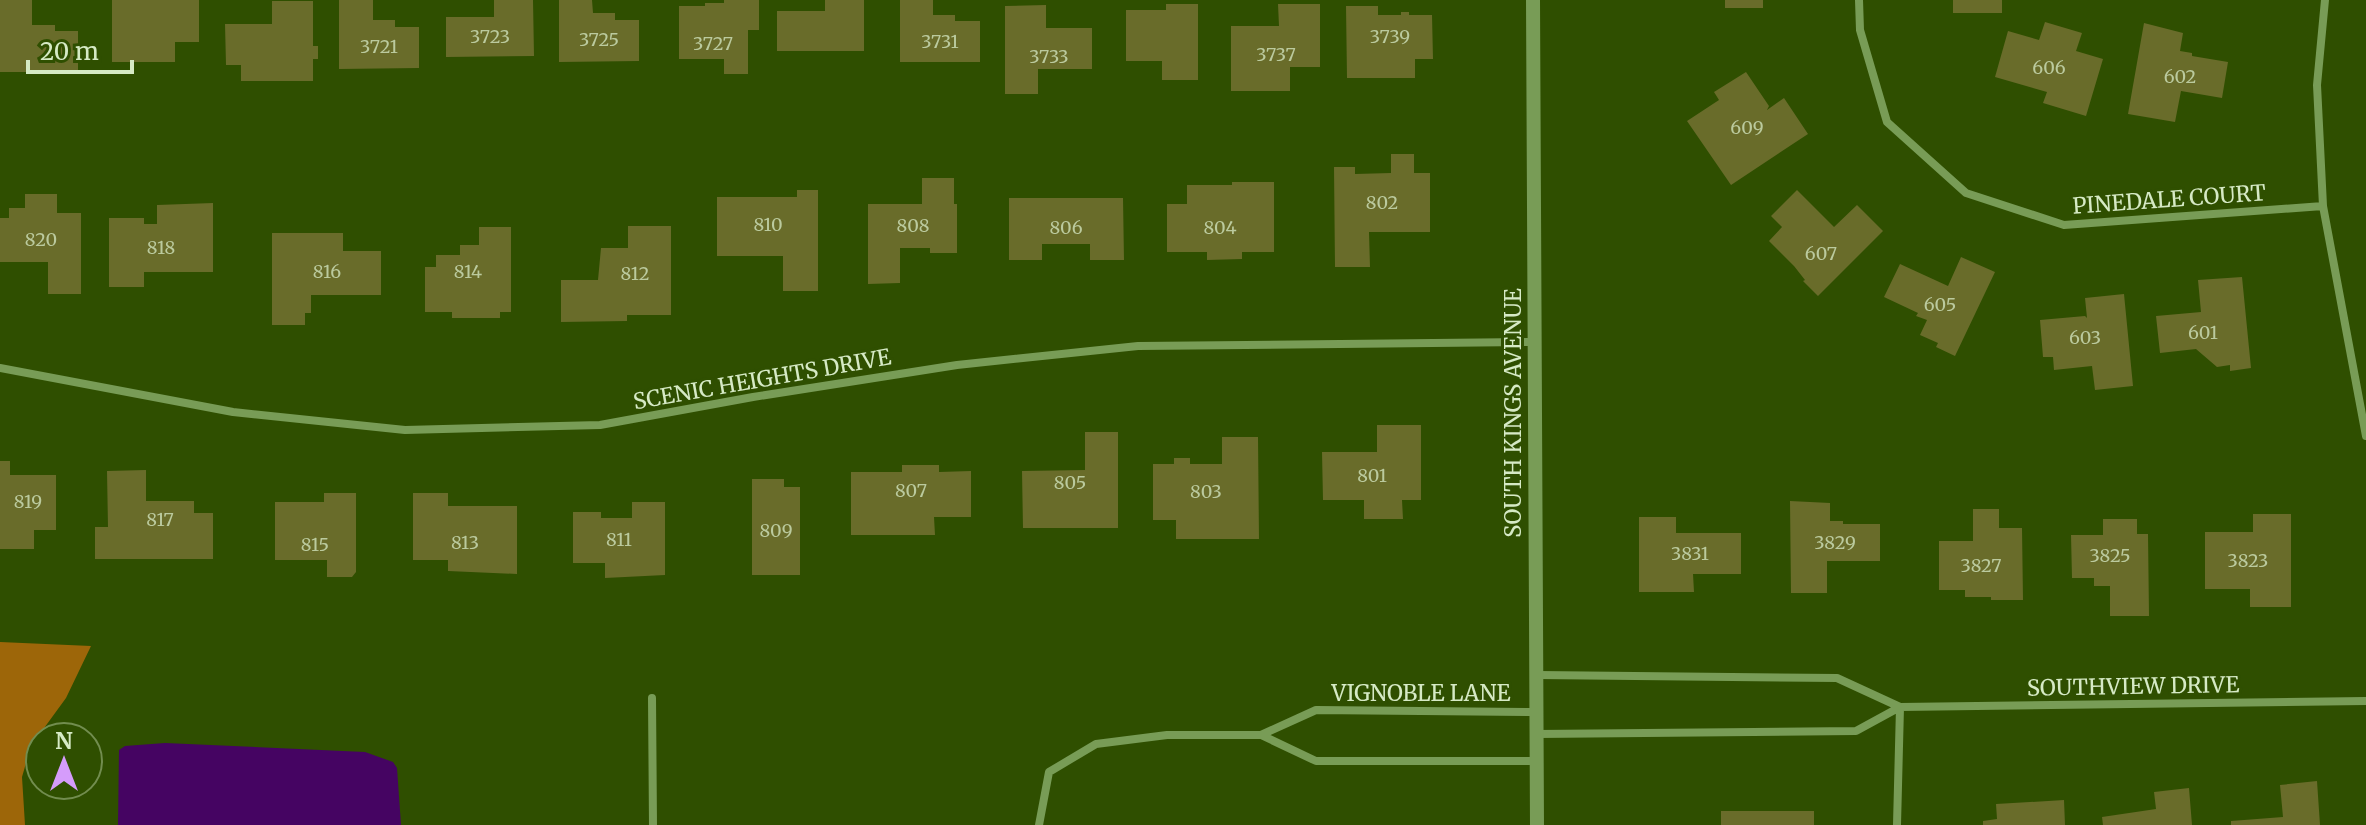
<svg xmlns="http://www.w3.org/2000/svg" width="2366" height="825" font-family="Merriweather,serif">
  <rect width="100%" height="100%" fill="#2f4f00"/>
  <!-- forest -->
  <path fill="#9d6609" d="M0,642L91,646L66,698L31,746L22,777L25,825H0Z"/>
  <!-- water -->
  <path fill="#450462" d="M165,743L365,752L393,762L397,768L401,825H118L119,750L125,746Z"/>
  <!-- building -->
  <path fill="#696c2a" d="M0,0H32V25H55V31H78V72H0Z
    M112,0H199V42H175V62H112Z
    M339,0H373V20H395V27H419V68L339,69Z
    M494,0H533L534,56L446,57V17H494Z
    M559,0H592L593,13H615V20H639V61L559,62Z
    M724,0H759V30H748V74H724V59H679V6H705V3H724Z
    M825,0H864V51H777V11H825Z
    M900,0H933V15H955V21H980V62H900Z
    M1725,0H1763V8H1725Z
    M1953,0H2002V13H1953Z
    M272,1H313V46H318V59H313V81H241V65H226L225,24H272Z
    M1166,4H1198V80H1162V61H1126V10H1166Z
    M1278,4H1320V67H1290V91H1231V26H1279Z
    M1046,5V28H1092V69H1038V94H1005V6Z
    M1346,6H1378V15H1401V12H1409V15H1432L1433,59H1415V78H1347Z
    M2045,22L2082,33L2076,51L2103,59L2086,116L2043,103L2047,92L1995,77L2008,31L2039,40Z
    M2144,23L2183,33L2180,51L2192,53V56L2228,62L2222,98L2181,91L2175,122L2128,114Z
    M1746,72L1769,106L1767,110L1784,98L1808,134L1731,185L1687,121L1719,100L1714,92Z
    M1391,154H1414V173H1430V232H1369L1370,267H1335L1334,167H1355V174L1391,173Z
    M922,178H954V204H957V253H930V248H900V283L868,284V204H922Z
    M1232,182H1274V252H1242V259L1207,260V252H1167V204H1187V185H1232Z
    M797,190H818V291H783V256H717V197H797Z
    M1797,190L1834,227L1857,205L1883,231L1818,296L1803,281L1805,280L1794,266L1769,241L1782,227L1771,216Z
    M25,194H57V213H81V294H48V262H0V218H9V208H25Z
    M1009,198H1123L1124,260H1090V244H1042V260H1009Z
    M213,203V272H144V287H109V218H144V224H157V205Z
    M628,226H671V315H627V321L561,322V280H598L601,248H628Z
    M479,227H511V312H500V318H452V312H425V267H436V255H460V245H479Z
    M272,233H343V251H381V295H311V313H305V325H272Z
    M1961,257L1995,272L1955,356L1936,347L1938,343L1920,335L1927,320L1916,316L1918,313L1884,297L1900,264L1948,286Z
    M2242,277L2251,368L2230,371V365L2217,367L2196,349L2160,353L2156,316L2201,312L2198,280Z
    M2124,294L2133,386L2095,390L2092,366L2054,370L2053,357H2043L2040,320L2085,316L2087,318L2085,298Z
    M1377,425H1421V500H1402L1403,519H1364V500H1323L1322,452H1377Z
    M1085,432H1118V528H1023L1022,471L1085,470Z
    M1222,437H1258L1259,539H1176V520H1153V464H1174V458H1190V464H1222Z
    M0,461H10V475H56V530H34V549H0Z
    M902,465H939V472L971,471V517H934L935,535H851V472H902Z
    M146,470V501H194V513H213V559H95V527H108L107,471Z
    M752,479H784V487H800V575H752Z
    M324,493H356V572L352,577H327V560H275V502H324Z
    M413,493H448V506H517V574L448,571V560H413Z
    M1790,501L1830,503V521H1843V524H1880V561H1827V593H1791Z
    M632,502H665V575L605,578V563H573V512H601V518H632Z
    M1973,509H1999V528H2022L2023,600H1991V597H1965V590H1939V541H1973Z
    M2253,514H2291V607H2250V589H2205V532H2253Z
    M1639,517H1676V533H1741V574H1693L1694,592H1639Z
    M2103,519H2137V534H2148L2149,616H2110V586H2094V578H2072L2071,535H2103Z
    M2317,781L2320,825H2231V821L2283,817L2280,785Z
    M2189,788L2192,825H2103L2102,817L2156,809L2154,792Z
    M2064,800L2065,825H1983V821L1997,819L1996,804Z
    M1721,811H1814V825H1721Z"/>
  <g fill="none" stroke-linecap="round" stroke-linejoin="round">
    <!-- minor -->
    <path stroke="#789c56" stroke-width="8" d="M1859,0L1860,30L1887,122L1966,193L2064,225L2323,206
      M2325,0L2317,85L2323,206L2366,436
      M0,368L233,412L405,430L600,425L753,397L957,365L1138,346L1534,342
      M1538,675L1837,678L1900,707L2366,701
      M652,698L653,825
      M1537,734L1856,731L1900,707
      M1536,761H1316L1261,735L1316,710L1537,712
      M1039,825L1049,772L1096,744L1167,735H1261
      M1897,825L1900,707"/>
    <!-- tertiary -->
    <path stroke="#789c56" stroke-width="14" d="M1533,0L1537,825"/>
  </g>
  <g text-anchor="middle" stroke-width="6" stroke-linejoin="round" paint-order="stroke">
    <!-- number labels -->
    <g font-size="18" fill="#bbca9e">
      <text x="490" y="43">3723</text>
      <text x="1390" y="43">3739</text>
      <text x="599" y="46">3725</text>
      <text x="940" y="48">3731</text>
      <text x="713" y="50">3727</text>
      <text x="379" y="53">3721</text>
      <text x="1276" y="61">3737</text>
      <text x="1049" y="63">3733</text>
      <text x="2049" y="74">606</text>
      <text x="2180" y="83">602</text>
      <text x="1747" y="134">609</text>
      <text x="1382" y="209">802</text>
      <text x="768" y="231">810</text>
      <text x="913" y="232">808</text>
      <text x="1066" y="234">806</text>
      <text x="1220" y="234">804</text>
      <text x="41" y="246">820</text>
      <text x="161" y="254">818</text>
      <text x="1821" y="260">607</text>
      <text x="327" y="278">816</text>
      <text x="468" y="278">814</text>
      <text x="635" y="280">812</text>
      <text x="1940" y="311">605</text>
      <text x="2203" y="339">601</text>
      <text x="2085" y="344">603</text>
      <text x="1372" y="482">801</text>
      <text x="1070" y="489">805</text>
      <text x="911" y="497">807</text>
      <text x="1206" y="498">803</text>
      <text x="28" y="508">819</text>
      <text x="160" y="526">817</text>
      <text x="776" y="537">809</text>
      <text x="619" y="546">811</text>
      <text x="465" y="549">813</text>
      <text x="1835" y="549">3829</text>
      <text x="315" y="551">815</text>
      <text x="1690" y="560">3831</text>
      <text x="2110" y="562">3825</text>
      <text x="2248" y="567">3823</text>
      <text x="1981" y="572">3827</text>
    </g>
    <!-- street labels -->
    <g font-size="22" fill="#d6eac5" stroke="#2f4f00">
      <text transform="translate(2169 199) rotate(-4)" y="8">PINEDALE COURT</text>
      <text transform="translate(762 379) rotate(-10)" y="8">SCENIC HEIGHTS DRIVE</text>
      <text transform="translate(1513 413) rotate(-90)" y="8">SOUTH KINGS AVENUE</text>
      <text transform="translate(2133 686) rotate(-1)" y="8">SOUTHVIEW DRIVE</text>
      <text x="1421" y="701">VIGNOBLE LANE</text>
    </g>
  </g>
  <!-- north arrow -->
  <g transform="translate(64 761)"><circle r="38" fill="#2f4f00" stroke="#728d4f" stroke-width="2"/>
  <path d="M0-6L14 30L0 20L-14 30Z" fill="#d59cfb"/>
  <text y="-12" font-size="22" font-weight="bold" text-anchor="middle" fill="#d6eac5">N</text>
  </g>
  <!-- scale -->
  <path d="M28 60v12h104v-12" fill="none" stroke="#d6eac5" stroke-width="4"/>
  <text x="40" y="60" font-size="24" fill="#d6eac5" stroke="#2f4f00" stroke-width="6" paint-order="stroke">20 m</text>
</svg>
